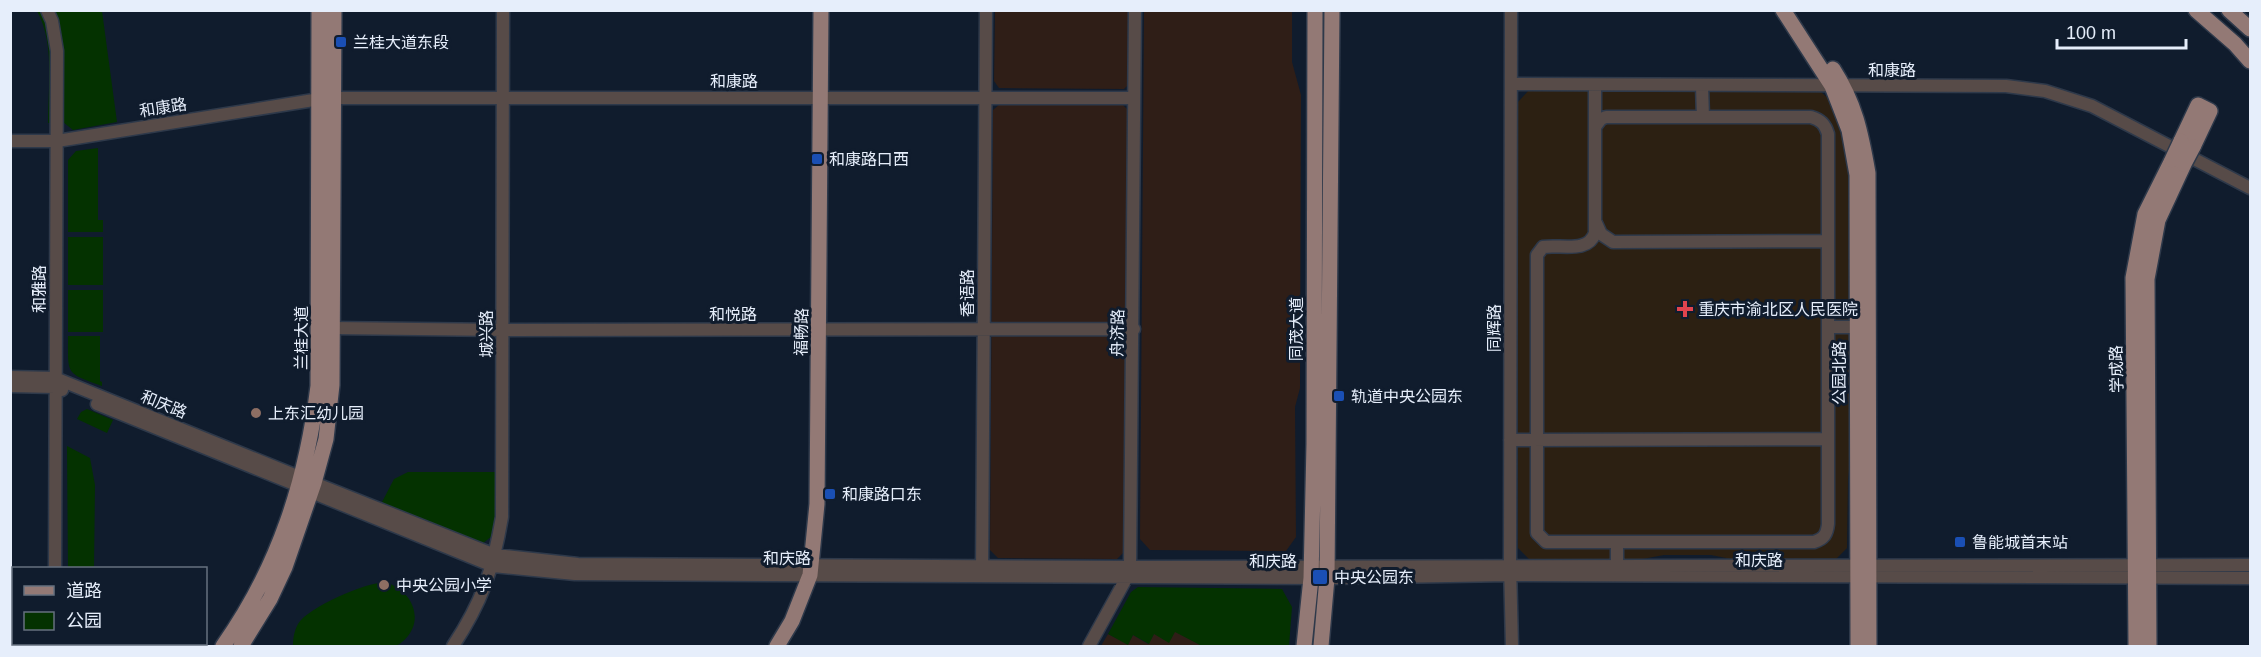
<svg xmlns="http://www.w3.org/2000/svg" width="2261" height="657" font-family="Arial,'Noto Sans SC',sans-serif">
  <rect width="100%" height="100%" fill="#101c2d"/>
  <!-- commercial -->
  <path fill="#2f1e17" d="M995,11H1131V82L1124,89L999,88L994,81Z
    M1144,11H1292V62L1301,95L1300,388L1295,407L1296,537L1286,551L1150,550L1140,539Z
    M1000,104L1123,105L1130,112L1127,549L1117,559L998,558L990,550L993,110Z
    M1175,631L1202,646H1101L1108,634L1128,644L1133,635L1148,644L1154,634Z"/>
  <!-- medical -->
  <path fill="#2c2012" d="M1529,90L1821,92L1830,100L1844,133L1851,176L1852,442L1848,479L1847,548L1836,559L1736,560L1711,555H1664L1637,560L1529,559L1518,548V102Z"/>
  <!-- green -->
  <path fill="#043200" d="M37,11H102L117,122L73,130L63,122L48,123C48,87 55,43 37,11Z
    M98,148V220H103V232H68V160L76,151Z
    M68,237H103V285H68Z
    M68,290H103V332H68Z
    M68,336H100V381L102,382V386C65,373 68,375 68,336Z
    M87,409L113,420L107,433L77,419L81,412Z
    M67,446L90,458L95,485L94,568H68Z
    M408,472H496L495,516L492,536L482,544L415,518L382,502L394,479Z
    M385,582C417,592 427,628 396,646H293C293,639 294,631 298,624C308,607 365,583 385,582Z
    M1138,587L1282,589L1292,607L1289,646H1202L1175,632L1169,643L1154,634L1149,644L1133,635L1128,645L1108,634L1131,592Z"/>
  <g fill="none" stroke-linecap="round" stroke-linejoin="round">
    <!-- minor casing -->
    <g stroke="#2e394a" stroke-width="15">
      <path id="minor" d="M47,10L52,21L57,51L55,568
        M1511,10L1510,565L1512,646
        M1511,84L2006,86L2045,91L2092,106L2250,188
        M1702,86L1703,117
        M334,98H1134
        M1606,117H1811C1821,120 1825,124 1828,134V524C1827,534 1824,539 1814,542H1546L1537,533V255L1543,247C1560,244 1588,254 1595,233V127L1601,119Z
        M1595,127V85
        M10,141H57L320,99
        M1596,223L1601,234L1613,242L1828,241
        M1828,327H1866
        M332,328L502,330L1134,329
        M10,377L55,378L302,478
        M10,386L55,387L62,390
        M97,404L299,486
        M1510,440L1828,439
        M314,483L495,555L578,564L1130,567L2250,565
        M311,492L493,566L575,574L1327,578L1510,575L2250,578
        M1617,542V574
        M982,573L986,10
        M453,646C482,602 493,570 502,517L503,10
        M1089,646L1127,577L1130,567L1135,10"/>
    </g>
    <!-- major casing -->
    <g stroke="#2e394a" stroke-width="18">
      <path id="major" d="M1783,10L1832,86L1849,130L1857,175L1858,646
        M2196,10L2235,44L2250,61
        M2229,10L2250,29
        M1833,69C1855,103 1861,133 1868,173L1869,646
        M2181,141L2198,105L2210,111L2193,147
        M10,617L14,618
        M74,644L82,646
        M101,644L109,646
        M223,646C279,567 306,482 318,386L319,10
        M241,646L270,599L285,567L314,483L326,439L332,385L334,10
        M777,646L792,621L810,575L817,504L821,10
        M1304,646L1311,578L1314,444L1315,10
        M1321,646L1327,578L1332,10
        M2136,646L2133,278L2145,214L2172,160
        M2149,646L2147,279L2158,220L2184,164"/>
    </g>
    <!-- minor -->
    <use href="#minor" stroke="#574b48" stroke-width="12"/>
    <!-- major -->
    <use href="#major" stroke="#937975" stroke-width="15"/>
    <!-- major-bridge casing -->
    <g stroke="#2e394a" stroke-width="18" stroke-linecap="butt">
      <path id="major-bridge" d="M2172,160L2181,141
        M2184,164L2193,147"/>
    </g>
    <!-- major-bridge -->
    <use href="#major-bridge" stroke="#937975" stroke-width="15"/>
  </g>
  <!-- markers -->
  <g fill="#1a4fb4" stroke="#101c2d" stroke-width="2">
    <rect x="335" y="36" width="12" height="12" rx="3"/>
    <rect x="811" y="153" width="12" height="12" rx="3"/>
    <rect x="1333" y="390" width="12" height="12" rx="3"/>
    <rect x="824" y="488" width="12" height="12" rx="3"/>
    <rect x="1954" y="536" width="12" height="12" rx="3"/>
    <rect x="1312" y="569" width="16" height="16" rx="3"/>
  </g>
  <path fill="#e0444e" stroke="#101c2d" stroke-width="2" d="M1682 300h6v6h6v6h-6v6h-6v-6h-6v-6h6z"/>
  <g fill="#8d6e63" stroke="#101c2d" stroke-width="2">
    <circle cx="256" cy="413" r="6"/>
    <circle cx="384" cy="585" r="6"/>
  </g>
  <g text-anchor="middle" stroke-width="6" stroke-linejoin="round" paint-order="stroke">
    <!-- poi labels -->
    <g font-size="16" fill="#e6eefb" stroke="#101c2d" text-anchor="start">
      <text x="353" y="48">兰桂大道东段</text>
      <text x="829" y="165">和康路口西</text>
      <text x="1698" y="315">重庆市渝北区人民医院</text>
      <text x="1351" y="402">轨道中央公园东</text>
      <text x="268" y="419">上东汇幼儿园</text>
      <text x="842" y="500">和康路口东</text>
      <text x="1972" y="548">鲁能城首末站</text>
      <text x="1334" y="583">中央公园东</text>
      <text x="396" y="591">中央公园小学</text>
    </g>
    <!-- street labels -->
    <g font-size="16" fill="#e6eefb" stroke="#101c2d">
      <text x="1892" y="76">和康路</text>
      <text x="734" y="87">和康路</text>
      <text transform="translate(163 107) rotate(-9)" y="6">和康路</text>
      <text transform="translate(39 289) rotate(-90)" y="6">和雅路</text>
      <text transform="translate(967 293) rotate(-90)" y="6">香语路</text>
      <text x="733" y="320">和悦路</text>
      <text transform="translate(1494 328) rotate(-90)" y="6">同辉路</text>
      <text transform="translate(1296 329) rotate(-90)" y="6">同茂大道</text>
      <text transform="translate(801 332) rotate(-89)" y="6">福畅路</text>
      <text transform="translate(1117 333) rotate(-89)" y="6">舟济路</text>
      <text transform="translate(486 334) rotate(-90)" y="6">城兴路</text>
      <text transform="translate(301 338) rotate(-90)" y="6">兰桂大道</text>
      <text transform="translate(2116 369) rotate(-91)" y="6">学成路</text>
      <text transform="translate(1839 373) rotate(-90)" y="6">公园北路</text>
      <text transform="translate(164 404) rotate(22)" y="6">和庆路</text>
      <text x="787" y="564">和庆路</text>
      <text x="1759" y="566">和庆路</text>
      <text x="1273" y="567">和庆路</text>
    </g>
  </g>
  <!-- border -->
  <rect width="2261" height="657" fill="none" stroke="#e6eefb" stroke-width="24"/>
  <!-- legend -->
  <rect x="12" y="567" width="195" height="78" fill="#101c2d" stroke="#66707f" stroke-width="1.5"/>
  <rect x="24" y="586" width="30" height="9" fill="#937975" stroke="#66707f" stroke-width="1.5"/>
  <text x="66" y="597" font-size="18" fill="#e6eefb">道路</text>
  <rect x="24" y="612" width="30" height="18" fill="#043200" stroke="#66707f" stroke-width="1.5"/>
  <text x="66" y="627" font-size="18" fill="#e6eefb">公园</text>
  <!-- scale -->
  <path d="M2057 39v9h129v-9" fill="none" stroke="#e6eefb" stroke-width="3"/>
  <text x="2066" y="39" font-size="18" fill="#e6eefb" stroke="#101c2d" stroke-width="4.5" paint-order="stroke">100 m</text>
</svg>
